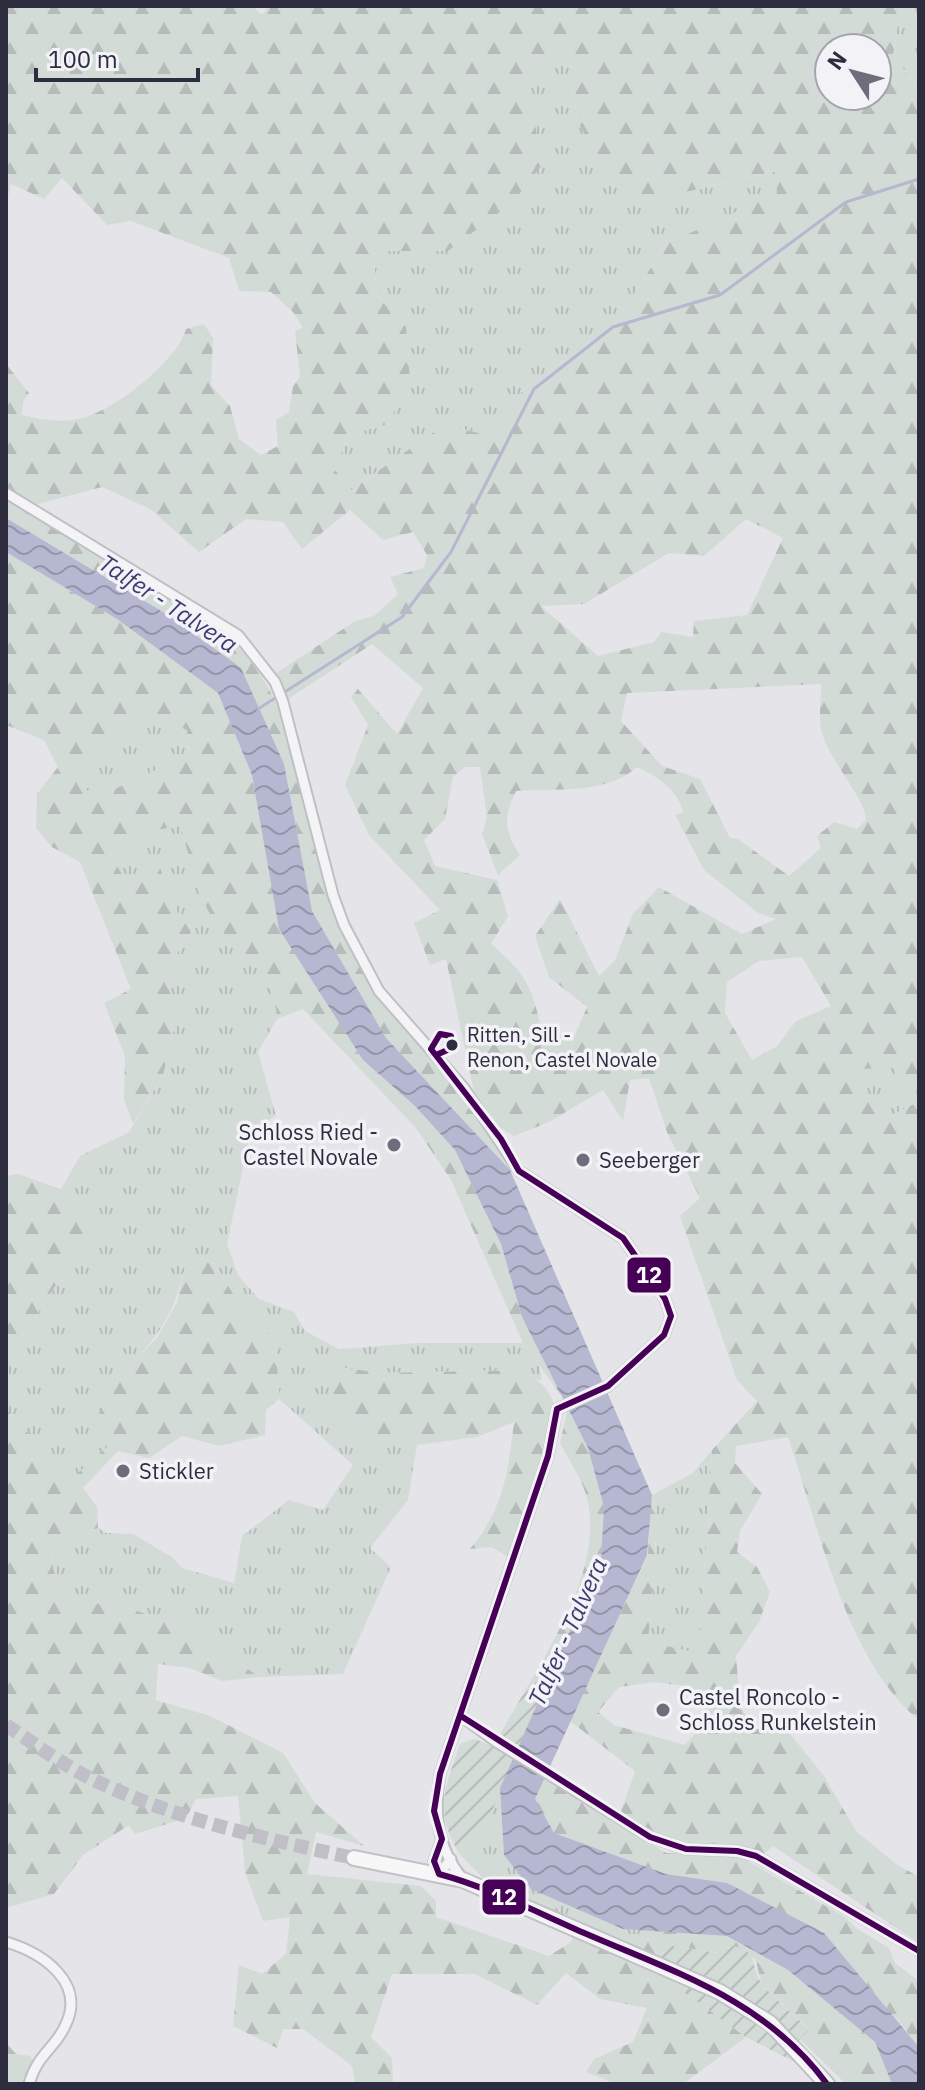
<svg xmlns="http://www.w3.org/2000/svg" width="925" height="2090" font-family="'IBM Plex Sans',sans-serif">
  <defs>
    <pattern id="grass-tufts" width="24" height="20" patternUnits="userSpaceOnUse" patternTransform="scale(2)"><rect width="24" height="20" fill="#d3dbd7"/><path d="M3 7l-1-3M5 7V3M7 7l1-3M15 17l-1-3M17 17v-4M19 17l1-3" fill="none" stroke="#b5bcba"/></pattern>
    <pattern id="forest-firs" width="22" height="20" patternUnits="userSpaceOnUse" patternTransform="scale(2)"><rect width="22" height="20" fill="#d3dbd7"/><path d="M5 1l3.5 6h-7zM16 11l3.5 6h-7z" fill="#b5bcba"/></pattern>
    <pattern id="garden-furrows" width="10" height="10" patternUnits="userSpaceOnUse" patternTransform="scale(2)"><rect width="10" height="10" fill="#d3dbd7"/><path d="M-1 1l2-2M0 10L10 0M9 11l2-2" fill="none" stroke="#b5bcba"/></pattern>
    <pattern id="water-waves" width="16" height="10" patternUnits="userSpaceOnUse" patternTransform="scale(2)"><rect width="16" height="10" fill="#b6b7d0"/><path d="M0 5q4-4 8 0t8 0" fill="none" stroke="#9495aa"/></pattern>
  </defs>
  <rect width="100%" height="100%" fill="#e5e4e9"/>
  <!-- grass -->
  <path fill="url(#grass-tufts)" d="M901,6H919V91L893,55Z
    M570,51L577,121L668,196L777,171L778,193L666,244L613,327L524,389L492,436L444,425L351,490L335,470L348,435L388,424L406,327L377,296L373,251H448L541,166L526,66Z
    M143,712L187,729L189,755L93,799L81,782L94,753Z
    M181,826L212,918L260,968L276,993L277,1019L258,1052L276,1116L251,1129L227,1244L238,1275L259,1299L294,1312L305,1331L339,1349L418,1343H523C533,1355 542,1364 541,1381L521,1370L379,1373L328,1366L402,1439L417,1445L408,1500L370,1548L391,1567L343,1674L260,1677L185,1628L129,1608L54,1597L52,1542L98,1528L106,1533L133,1534L172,1557L182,1568L234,1583L242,1536L289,1500L323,1510L353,1465L279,1399L276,1340L245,1313L214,1263L188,1256C173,1317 162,1334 117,1377L115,1440L71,1480L6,1409V1361L98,1221L61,1189L80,1156L129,1132L163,1075L162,976L191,932L169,899L160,868L129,888L111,854L122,836Z
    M895,1067L919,1091V1106L914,1104L886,1118L874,1110L860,1088L862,1068Z
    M712,1450L699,1654L648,1642L658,1517L652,1495L693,1473Z
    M500,1788L504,1855L623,1929L647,1930L634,1955L579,1923L483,1878L460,1855L482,1834Z"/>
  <!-- forest -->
  <path fill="url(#forest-firs)" fill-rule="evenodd" d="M6,6H252L262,15L269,6H901L893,55L919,91V1091L902,1086L895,1067L862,1069L860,1088L874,1110L886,1118L914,1104L919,1106V1720C846,1662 818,1524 788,1437L736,1446L735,1463L762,1494L740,1531L737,1552L757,1567L770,1592L759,1622L736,1656L740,1704L752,1730L783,1725L824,1776L856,1831L896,1864L919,1877V1943L773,1846L764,1854L732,1845L685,1846L664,1840L620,1814L635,1771L570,1721L648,1554L651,1494L658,1516L648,1642L699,1653L712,1450L757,1401L737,1380L680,1216L700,1198L668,1135L649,1078L630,1080L623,1121L603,1090L549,1122L514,1136L489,1121L475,1096L446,959L430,965L414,923L440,910L369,835L345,785L368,725L351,697L357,688L397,734L423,688L372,644L288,699L275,674L355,621L374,616L398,594L390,577L424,568L427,555L413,532L383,540L350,510L302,549L283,522L246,519L199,552L150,509L102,487L34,505L6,486V364L29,393L23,402L22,415C39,419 62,423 79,419C112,412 177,362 186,329L204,324L213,338L211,385L230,406L239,439L261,455L278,446L276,420L289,412L293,386L300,377L295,331L303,328L293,312L271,292L239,291L229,258L131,221L107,225L62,178L44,199L11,184L6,204ZM829,48H877V96H829ZM570,51L577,121L604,168L638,195L668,196L776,171L777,193L666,244L613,327L524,389L492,436L444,425L351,490L335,470L348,435L388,424L410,382L406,327L377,296L373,251H448L513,202L541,166L527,66ZM746,519L783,538L747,615L694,621L693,637L661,632L654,642L598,656L541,606L584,604L669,553L704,556ZM821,684C822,698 818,715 821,729C827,759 867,800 866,820L857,829L834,822L817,836L821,848L789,876L738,839L730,838L700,779L662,766L621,721L627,693ZM465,767H480L487,818L482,834L498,875L520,855C504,830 503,818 516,791C555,788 607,795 637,767C657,776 678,790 683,812L675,815L704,870L758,913L776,919L742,934L659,887L633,914L615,960L599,976L560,899L535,936L549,977L587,1007L572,1042L564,1034L543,1042C535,994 530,976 491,944L508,916L497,880L435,866L424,840L445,819L453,777ZM802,957L831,1006L796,1021L776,1047L752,1060L725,1013L727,982L759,961ZM655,1682L691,1687L704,1701V1724L685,1745L614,1725L598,1712L619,1687Z
    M6,499L213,624C316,704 293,824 342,932C368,988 407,1028 447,1073C459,1087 467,1104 478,1118C490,1135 505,1149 510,1170L386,1038L312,911L284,764L168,615L6,518Z
    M6,552L117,619L218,693L252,775L280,929L363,1060L415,1106L455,1150L501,1244L522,1317L569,1403L588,1448L604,1507L601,1560L553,1669L536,1672C566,1620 607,1547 583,1486C577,1471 567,1457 560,1443L569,1403C550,1385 540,1362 523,1343L451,1180L416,1128L303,1009L277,1019C274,961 240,960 213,919C200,900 188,850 180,826L122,836L111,854L129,888L160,867L169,899L191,932L162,976L179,1009L163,1075L133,1124L124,1099L125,1056L104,1003L131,989L80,862L52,847L36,828L37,794L58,767L44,740L6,725ZM143,712L187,730L189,755L93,799L81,782L94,753Z
    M18,1174L61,1189L98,1221L6,1361V1176Z
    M188,1256L214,1263L245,1313L276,1340L279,1399L266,1410L265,1435L219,1446L182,1436L149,1458L118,1451L83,1488L97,1507L98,1528L52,1542L54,1597L129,1608L185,1628L260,1677L222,1681L190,1668L158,1664L156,1700L210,1716L283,1753L315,1803L364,1846L316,1832L307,1874L421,1886L436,1901V1917L549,1956L571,1942L576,1933L690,1987L689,1995L746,2037L683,2084H616L586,2072L594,2059L633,2042L647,2008L600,1999L566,1973L537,2005L475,1974H392L371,2037L392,2058L393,2084H355L352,2066L303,2029H283L277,2048L233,2026L239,1965L262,1974L286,1954L290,1917L263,1921L245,1872L238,1796L196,1799L186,1818L135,1834L129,1825L83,1855L54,1894L6,1908V1409L71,1479L115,1440L99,1413L117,1377L157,1338L177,1302Z
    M328,1365L379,1373L522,1370C549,1385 558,1400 555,1431L512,1559L491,1547L470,1549C504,1508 508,1473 514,1422L477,1437L417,1445L402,1439L370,1450L335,1414Z
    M544,1779L666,1853L741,1857L845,1917L856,1928L889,1948L895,1963L919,1981V2047L897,2019L727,1883L666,1874L554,1833L534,1799Z
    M647,1930L727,1936L788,1970L875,2042L892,2084H846L800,2039L809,2029L762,1985L755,1958L666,1945L657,1966L634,1955Z
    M6,2043L16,2054L30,2056L37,2070V2084H6Z"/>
  <!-- garden -->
  <path fill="url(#garden-furrows)" d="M553,1669L482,1834L460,1855C434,1811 444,1790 460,1744L474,1739L493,1746L536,1672Z
    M666,1945L718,1953L720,1945C764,1945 747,1969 766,1989C780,2003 795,2016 809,2030L794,2045L804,2067L746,2037L688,1995L690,1980L657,1966Z"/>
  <!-- water -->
  <path fill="url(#water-waves)" d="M6,518L168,615L241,668L284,764L312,911L386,1038L510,1170L652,1495L647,1555L535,1799L554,1833L666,1874L727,1883L824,1933L919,2047V2084H892L875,2042L788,1970L727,1936L623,1929L531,1889L504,1855L500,1788L601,1560L604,1507L588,1448L522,1317L501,1244L455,1150L415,1106L363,1060L279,929L252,775L218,693L117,619L6,552Z"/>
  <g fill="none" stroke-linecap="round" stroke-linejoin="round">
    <!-- stream -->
    <path stroke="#b6b7d0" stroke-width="3" d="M258,709L402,617L451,552L534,389L613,327L720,295L846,202L919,179"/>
    <!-- primary-tunnel -->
    <path stroke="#c0bfc7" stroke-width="14" stroke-dasharray="14 7" stroke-linecap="butt" d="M6,1725C36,1745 67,1768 100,1783C180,1820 269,1840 354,1858"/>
    <!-- minor casing -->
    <g stroke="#c0c0c4" stroke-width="13">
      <path id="minor" d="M6,493L238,635L275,682L283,702L333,895L344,925L379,991L464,1088L519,1171L623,1238L665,1299L671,1316L664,1335L608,1386L557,1409L548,1456L440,1774C434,1812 436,1847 463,1879
        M461,1716L498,1743L650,1837L686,1849L737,1851L756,1856L919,1951
        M442,1839L434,1861L439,1874L451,1859
        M6,1942C43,1953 87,1983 65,2026C54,2050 38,2053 29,2084"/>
    </g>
    <!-- primary casing -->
    <g stroke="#c2c1c6" stroke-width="18">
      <path id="primary" d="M354,1858L463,1880L720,1992L770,2023L827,2084"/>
    </g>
    <!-- minor -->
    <use href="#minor" stroke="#f4f4f6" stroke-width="9"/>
    <!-- primary -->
    <use href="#primary" stroke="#f7f7f8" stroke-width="14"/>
    <!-- bus-1 casing -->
    <g stroke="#f3f3f7" stroke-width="12">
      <path id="bus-1" d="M436,1055L452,1048L451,1036L440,1034L431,1049L501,1139L519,1171L623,1238L665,1299L671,1316L664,1335L608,1386L557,1409L548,1456L440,1774L434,1811L442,1839L434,1861L439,1874C487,1887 530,1909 575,1929C670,1971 763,1997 827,2084
        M461,1716L650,1837L686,1849L737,1851L756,1856L919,1951"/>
    </g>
    <!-- bus-1 -->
    <use href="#bus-1" stroke="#460056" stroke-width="6"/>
  </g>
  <!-- markers -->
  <circle fill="#2e2d40" stroke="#f3f3f7" stroke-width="3" cx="452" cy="1045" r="7"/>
  <g fill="#6e6d7b" stroke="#f3f3f7" stroke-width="3">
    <circle cx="394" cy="1145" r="8"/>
    <circle cx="583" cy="1160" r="8"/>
    <circle cx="123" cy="1471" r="8"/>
    <circle cx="663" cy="1710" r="8"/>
  </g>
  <g text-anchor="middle" stroke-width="7" stroke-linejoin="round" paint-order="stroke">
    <!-- bus labels -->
    <g font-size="20" fill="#2e2d40" stroke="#f3f3f7" text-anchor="start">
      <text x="467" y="1042">Ritten, Sill -<tspan x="467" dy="25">Renon, Castel Novale</tspan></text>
    </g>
    <!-- poi labels -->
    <g font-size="22" fill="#2e2d40" stroke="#f3f3f7" text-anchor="start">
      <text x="378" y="1140" text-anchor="end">Schloss Ried -<tspan x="378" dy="25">Castel Novale</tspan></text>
      <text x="599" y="1168">Seeberger</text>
      <text x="139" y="1479">Stickler</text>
      <text x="679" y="1705">Castel Roncolo -<tspan x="679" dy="25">Schloss Runkelstein</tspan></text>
    </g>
    <!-- water labels -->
    <g font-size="24" font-style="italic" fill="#3b3c70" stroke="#f3f3f7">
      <text transform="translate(168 604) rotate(33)" y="8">Talfer - Talvera</text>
      <text transform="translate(568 1632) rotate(-66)" y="8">Talfer - Talvera</text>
    </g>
  </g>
  <g stroke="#f3f3f7" stroke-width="3">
    <rect x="626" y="1256" width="46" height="38" rx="8" fill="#460056"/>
    <rect x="481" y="1878" width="46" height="38" rx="8" fill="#460056"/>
  </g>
  <g font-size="22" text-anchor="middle" font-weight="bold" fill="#fff">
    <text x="649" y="1283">12</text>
    <text x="504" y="1905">12</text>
  </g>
  <!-- border -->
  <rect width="925" height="2090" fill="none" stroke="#2e2d40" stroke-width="16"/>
  <!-- north arrow -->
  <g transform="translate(853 72) rotate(306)"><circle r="38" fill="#f3f3f7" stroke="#a4a4ae" stroke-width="2"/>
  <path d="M0-6L14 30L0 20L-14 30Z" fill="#6e6d7b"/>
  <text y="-12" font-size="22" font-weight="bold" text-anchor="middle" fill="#2e2d40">N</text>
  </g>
  <!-- scale -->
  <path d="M36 68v12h162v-12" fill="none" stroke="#2e2d40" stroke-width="4"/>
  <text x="48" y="68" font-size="24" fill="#2e2d40" stroke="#f3f3f7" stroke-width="6" paint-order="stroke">100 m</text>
</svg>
